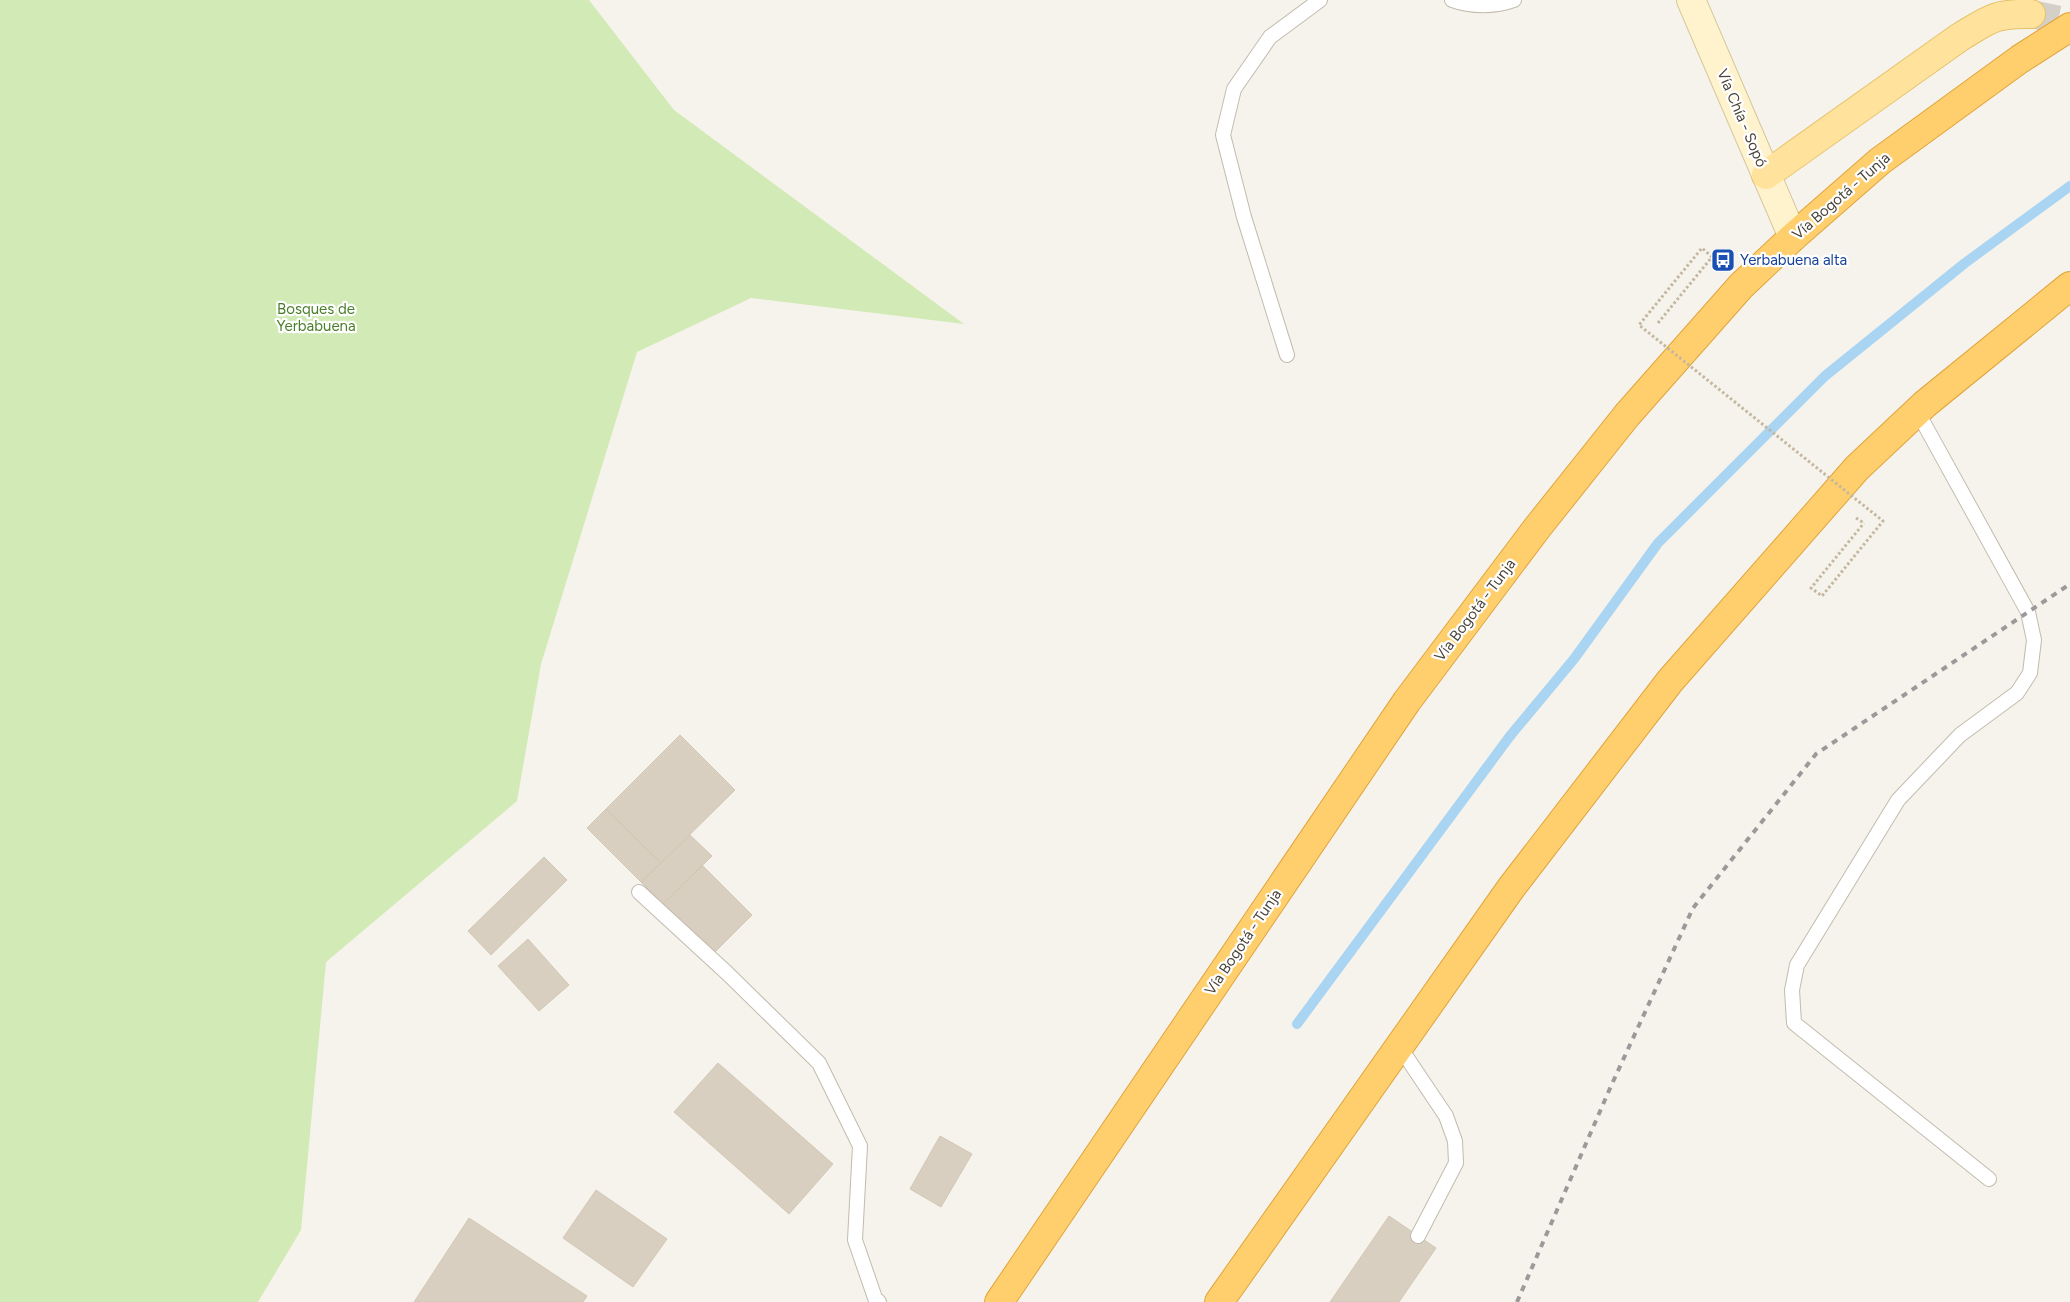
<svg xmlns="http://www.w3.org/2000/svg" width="2070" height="1302" font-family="Figtree,sans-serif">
  <rect width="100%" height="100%" fill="#f6f3ec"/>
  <!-- green -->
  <path fill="#d2eab5" d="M0,0H589L674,110L964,324L751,298L637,352L541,664L517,801L326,962L301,1230L258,1302H0Z"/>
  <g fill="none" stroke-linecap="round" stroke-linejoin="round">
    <!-- stream -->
    <path stroke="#a9d4f2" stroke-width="10" d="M1297,1024L1510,736L1574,659L1658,543L1825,376L1965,263L2070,186"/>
  </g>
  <!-- building -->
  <path fill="#d8cfc1" stroke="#d3c7b4" d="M680,735L735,790L661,863L606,809Z
    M606,809L661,863L641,882L587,828Z
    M690,835L712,856L663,904L641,882Z
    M544,857L567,880L491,955L468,931Z
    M702,865L752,915L713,954L663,904Z
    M528,939L569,985L539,1011L498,966Z
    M718,1063L833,1164L789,1214L674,1112Z
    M940,1136L972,1154L941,1207L910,1189Z
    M596,1190L667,1239L633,1287L563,1238Z
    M1389,1216L1436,1248L1399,1302H1330Z
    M469,1218L587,1296L583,1302H414Z"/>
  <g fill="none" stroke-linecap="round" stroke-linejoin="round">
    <!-- primary-tunnel -->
    <path stroke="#d4d0c8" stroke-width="28" stroke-dasharray="28 14" stroke-linecap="butt" d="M2031,14L2070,22"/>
    <!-- lane casing -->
    <g stroke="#c2bbae" stroke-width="16">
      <path id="lane" d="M1452,0C1471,7 1495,7 1514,0
        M1287,355L1244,217L1223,135L1234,89L1270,37L1320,0
        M1917,411L2028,612L2034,640L2030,673L2017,693L1960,735L1898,800L1797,965L1792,990L1794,1023L1989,1179
        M639,892L727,973L819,1063L860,1146L855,1240L875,1298L879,1302
        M1399,1046L1446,1116L1455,1141L1456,1163L1418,1236"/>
    </g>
    <!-- secondary casing -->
    <g stroke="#d6c79b" stroke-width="30">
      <path id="secondary" d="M1691,0L1793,237"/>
    </g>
    <!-- primary casing -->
    <g stroke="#e6c16a" stroke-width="30">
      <path id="primary" d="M1766,175L1960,37C1990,19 1995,13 2031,14"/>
    </g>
    <!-- highway casing -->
    <g stroke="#e0a43c" stroke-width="30">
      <path id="highway" d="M999,1302L1407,701L1537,528L1627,415L1741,286L1793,237L1880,161L2020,59L2070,27
        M1219,1302L1511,888L1670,681L1857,468L1925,404L2070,286"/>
    </g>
    <!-- path -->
    <path stroke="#c4b79f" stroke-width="3" stroke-dasharray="2.5 2.5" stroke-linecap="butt" d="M1856,518L1864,523"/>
    <!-- lane -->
    <use href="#lane" stroke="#fff" stroke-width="14"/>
    <!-- secondary -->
    <use href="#secondary" stroke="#fff3cd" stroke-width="28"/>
    <!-- primary -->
    <use href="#primary" stroke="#ffe39c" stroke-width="28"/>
    <!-- highway -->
    <use href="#highway" stroke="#ffcf6e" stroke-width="28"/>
    <!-- rail -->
    <path stroke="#9a9a9a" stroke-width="4" stroke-dasharray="6 6" stroke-linecap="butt" d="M1517,1302L1611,1086L1693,908L1816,754L2070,584"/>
    <!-- path-bridge -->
    <path stroke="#c4b79f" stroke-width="3" stroke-dasharray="2.5 2.5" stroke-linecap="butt" d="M1658,323L1712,257L1702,248L1639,325L1883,521L1822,596L1811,588L1864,523"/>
  </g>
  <!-- icons -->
  <defs>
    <g id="bus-square" transform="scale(1.25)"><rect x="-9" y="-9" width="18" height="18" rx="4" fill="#1a4fb4" stroke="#fff"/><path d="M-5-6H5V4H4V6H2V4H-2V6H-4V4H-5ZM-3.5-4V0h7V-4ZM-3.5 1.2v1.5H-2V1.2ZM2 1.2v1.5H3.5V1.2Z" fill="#fff"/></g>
  </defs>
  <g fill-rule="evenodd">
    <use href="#bus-square" x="1723" y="260"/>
  </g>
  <g text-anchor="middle" stroke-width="4.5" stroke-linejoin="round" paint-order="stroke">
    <!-- street labels -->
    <g font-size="15" fill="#4b4439" stroke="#fff">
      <text transform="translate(1742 118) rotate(67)" y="5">Vía Chía - Sopó</text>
      <text transform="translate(1841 196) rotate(-41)" y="5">Vía Bogotá - Tunja</text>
      <text transform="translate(1475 610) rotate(-53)" y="5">Vía Bogotá - Tunja</text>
      <text transform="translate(1243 942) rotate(-56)" y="5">Vía Bogotá - Tunja</text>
    </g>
    <!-- transit labels -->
    <g font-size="15" fill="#164399" stroke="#fff" text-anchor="start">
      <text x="1740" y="265">Yerbabuena alta</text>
    </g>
    <!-- park labels -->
    <g font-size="15" fill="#4a7f2a" stroke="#fff">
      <text x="316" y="314">Bosques de<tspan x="316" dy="17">Yerbabuena</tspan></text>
    </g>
  </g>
</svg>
